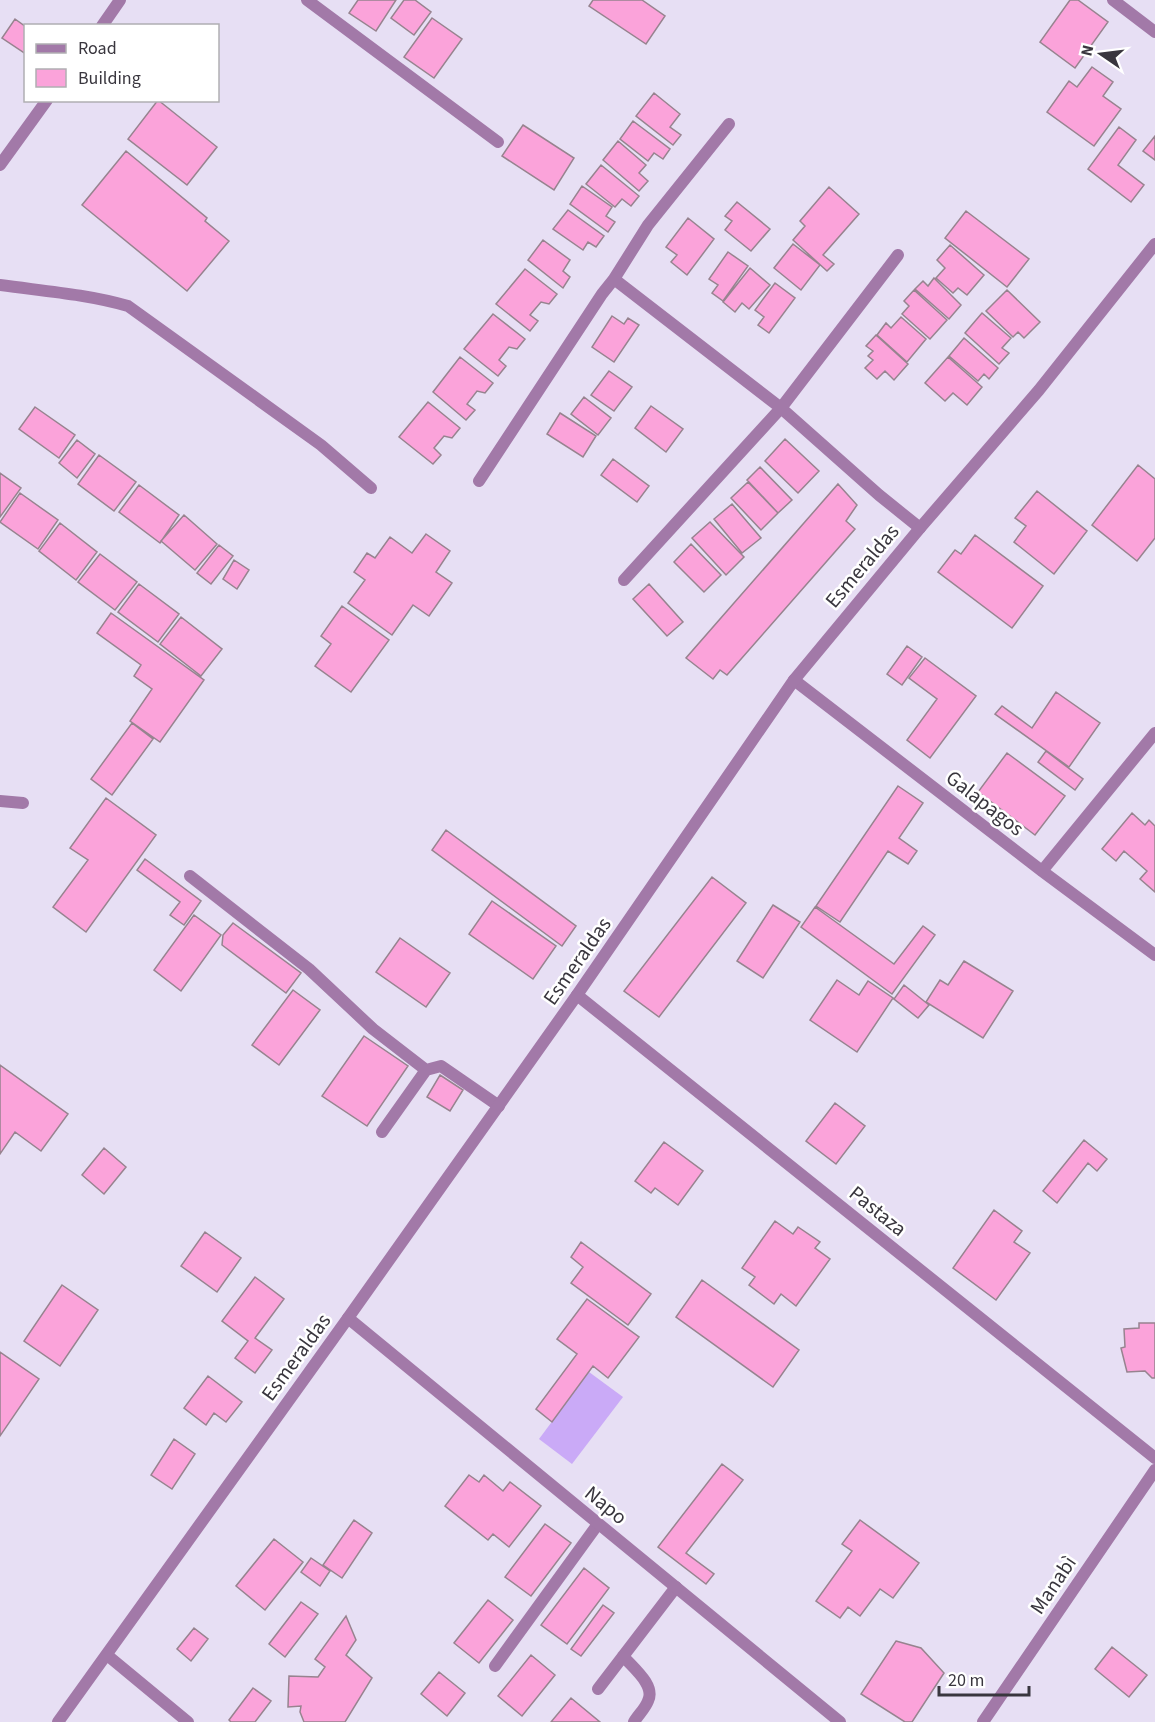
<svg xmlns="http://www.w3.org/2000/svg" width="1155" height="1722" font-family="'Source Sans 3',sans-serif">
  <rect width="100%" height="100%" fill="#e7dff4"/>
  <!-- green -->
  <path fill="#caaaf7" d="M589,1372L623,1397L572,1464L539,1439Z"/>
  <!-- building -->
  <path fill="#fba3da" stroke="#97838f" stroke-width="1.5" d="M358,0H396L376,31L349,13Z
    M404,0H415L431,12L414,35L391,18Z
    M593,0H642L665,16L646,44L589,6Z
    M1070,0H1078L1108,22L1075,68L1040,42Z
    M432,18L462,39L434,78L404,57Z
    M15,19L26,27V54L2,38Z
    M1092,67L1113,82L1103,96L1121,109L1094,146L1047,112L1069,81L1077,87Z
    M654,93L680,114L670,127L681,135L673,145L636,116Z
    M158,100L217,147L187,185L128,139Z
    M633,121L670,149L663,159L654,153L648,161L620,139Z
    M523,125L574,158L554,190L502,156Z
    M1119,127L1136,140L1118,165L1144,185L1131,202L1088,169Z
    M1155,136V160L1143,151Z
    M618,141L646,165L639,173L648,181L639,191L603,160Z
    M126,151L207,218L205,221L229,241L187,291L82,205Z
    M601,165L639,196L631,206L622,199L615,207L586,184Z
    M582,186L612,207L606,216L615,222L608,232L570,204Z
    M829,187L859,214L823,255L834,264L827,271L793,240L805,226L800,221Z
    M737,202L770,229L751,251L725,230L732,221L725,216Z
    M568,210L604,236L596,247L588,242L583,250L553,229Z
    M966,211L1029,259L1007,287L945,238Z
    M688,218L714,239L687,275L671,262L677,255L666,247Z
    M543,240L570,260L563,271L570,277L563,288L528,260Z
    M793,244L820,265L801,290L774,268Z
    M950,245L984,275L967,295L958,288L953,293L936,278L945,268L937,260Z
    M728,252L748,266L723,301L712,293L718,285L709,279Z
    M750,268L770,285L749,309L742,303L735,312L723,302Z
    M525,269L557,294L549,304L541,302L530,315L538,321L530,331L496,304Z
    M934,278L961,305L949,319L915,289L923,281L928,286Z
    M775,283L795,298L769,333L758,325L764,317L755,310Z
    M914,290L947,320L930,339L902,314L909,306L904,301Z
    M1007,290L1040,322L1024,338L1018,332L1013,337L986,311Z
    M982,313L1011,338L1002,348L1009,353L999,364L965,333Z
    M493,314L525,339L517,349L509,347L499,360L506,366L498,376L464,349Z
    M612,316L624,324L628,318L639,325L614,362L592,347Z
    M901,317L926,339L907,362L877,335L886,323L891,328Z
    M876,335L908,364L894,380L885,371L877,379L865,368L873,360L868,356L873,351L866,346Z
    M964,338L998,368L989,379L984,374L978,381L949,356Z
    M460,357L493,383L485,393L477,391L467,404L475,410L466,420L433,392Z
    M948,357L982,387L967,405L953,393L945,401L925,383Z
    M609,371L632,387L614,411L591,395Z
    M584,397L611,418L598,435L571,414Z
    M428,402L460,428L452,438L444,436L434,448L441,455L433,464L399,437Z
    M651,406L683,429L666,452L635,428Z
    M35,407L75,435L59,458L19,429Z
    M560,413L596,436L583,457L547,434Z
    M785,439L819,471L798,493L765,461Z
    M77,440L95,454L77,478L59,463Z
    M99,455L136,482L114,511L78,484Z
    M613,459L649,486L637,502L601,475Z
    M1138,465L1155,479V538L1137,561L1092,525Z
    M760,467L792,500L778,513L747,480Z
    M0,473L21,488L0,517Z
    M748,482L778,513L761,530L731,498Z
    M838,484L857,505L846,521L855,529L727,675L720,670L713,679L686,658Z
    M139,485L179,515L160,543L119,512Z
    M1037,491L1087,531L1054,574L1014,542L1026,526L1015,518Z
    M20,493L58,520L38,549L0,522Z
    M732,504L761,538L742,553L714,519Z
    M184,515L217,544L195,570L161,541Z
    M710,522L744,557L726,575L692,538Z
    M60,523L97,552L76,580L39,551Z
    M426,534L450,551L436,572L452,583L429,616L413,605L392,635L348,603L365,580L354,572L367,553L375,558L390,537L412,553Z
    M975,535L1043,586L1012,628L938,572L955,550L961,554Z
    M691,544L721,575L704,592L674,562Z
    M219,545L233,556L211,584L197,573Z
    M100,554L137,582L115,610L78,582Z
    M234,560L249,570L237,589L223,579Z
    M139,584L179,614L158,642L118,612Z
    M649,584L683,622L667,636L633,599Z
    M342,606L389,640L351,692L315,666L331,644L321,636Z
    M111,613L204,680L160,742L130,721L152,689L134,676L141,665L97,633Z
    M181,617L222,649L201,676L160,644Z
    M907,646L922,657L902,685L887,674Z
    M925,658L976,696L930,758L907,740L937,699L909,678Z
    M1056,692L1100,723L1069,767L995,714L1002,706L1032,728Z
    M132,723L153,739L112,795L91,779Z
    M1046,751L1083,779L1075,790L1038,762Z
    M1007,753L1065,796L1035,835L978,792Z
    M898,786L923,803L899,838L917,851L908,864L888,851L840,922L816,906Z
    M106,798L156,835L86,932L53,907L88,860L70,848Z
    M1132,813L1145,825L1149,820L1155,826V892L1140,879L1147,871L1124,851L1116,861L1102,849Z
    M446,830L576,926L562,946L432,850Z
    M145,859L201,901L184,925L170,915L180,902L137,870Z
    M712,877L746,903L659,1017L624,991Z
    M492,901L556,946L533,979L469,934Z
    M773,905L800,922L763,978L737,961Z
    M815,907L894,964L923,926L935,935L892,994L801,927Z
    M194,915L221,935L181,991L154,970Z
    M233,923L301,973L286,993L222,945L223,935Z
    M400,938L450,973L426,1007L376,972Z
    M964,961L1013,991L983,1038L926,1002L940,980L948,985Z
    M837,980L859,995L868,981L893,998L857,1052L810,1020Z
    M904,985L929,1005L918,1018L894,999Z
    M293,990L320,1010L279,1065L252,1045Z
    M364,1036L408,1066L367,1126L322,1096Z
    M0,1065L68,1114L41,1151L15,1132L0,1154Z
    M440,1075L463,1090L450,1111L427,1097Z
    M835,1103L865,1126L836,1164L806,1141Z
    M1084,1140L1107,1159L1097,1171L1088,1163L1057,1203L1043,1191Z
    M664,1142L703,1171L678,1205L655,1188L651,1193L635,1181Z
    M104,1148L126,1167L104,1194L82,1175Z
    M994,1210L1022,1231L1014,1242L1030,1253L996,1300L953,1268Z
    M775,1221L793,1234L798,1227L820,1242L815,1248L830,1259L796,1306L781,1294L774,1304L749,1285L755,1277L742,1268Z
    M205,1232L241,1258L217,1292L181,1266Z
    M581,1242L651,1294L628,1325L571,1283L583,1267L571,1257Z
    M255,1277L284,1299L255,1338L272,1350L255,1373L235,1358L248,1341L222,1321Z
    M702,1280L799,1350L773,1387L676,1317Z
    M62,1285L98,1310L60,1366L24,1341Z
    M587,1299L639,1337L608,1378L593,1366L552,1422L536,1409L577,1354L557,1339Z
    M1139,1323H1155V1378H1152L1145,1371L1127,1372L1121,1348L1125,1347L1124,1329L1139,1328Z
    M0,1352L39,1379L0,1436Z
    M208,1376L242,1402L226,1422L214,1413L206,1425L184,1408Z
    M174,1439L195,1454L172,1489L151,1475Z
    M722,1464L743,1480L686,1553L714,1574L706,1584L658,1547Z
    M469,1475L479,1482L484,1475L503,1491L510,1482L541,1506L509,1547L493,1534L488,1540L445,1506Z
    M354,1520L372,1533L342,1578L323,1565Z
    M860,1520L919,1563L893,1598L880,1589L860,1616L848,1607L840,1618L816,1601L852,1551L842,1544Z
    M545,1524L571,1543L531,1596L505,1577Z
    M274,1539L303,1562L265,1610L236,1586Z
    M311,1558L330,1571L320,1586L301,1572Z
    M584,1568L609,1588L567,1644L541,1625Z
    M488,1600L513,1620L479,1663L454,1643Z
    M301,1602L318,1614L285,1657L269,1644Z
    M603,1605L614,1613L581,1656L571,1649Z
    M346,1616L356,1640L346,1655L372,1678L345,1722H304L300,1712L301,1706L288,1707L289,1676L318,1677L325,1667L315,1659Z
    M194,1628L208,1639L191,1661L177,1649Z
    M896,1641L921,1648L944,1673L912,1722H905L861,1694Z
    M1112,1647L1147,1675L1129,1697L1095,1669Z
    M531,1655L555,1675L522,1716L498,1696Z
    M439,1672L465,1693L447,1716L421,1694Z
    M253,1688L271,1701L255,1722H231L229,1720Z
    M571,1698L600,1722H551Z"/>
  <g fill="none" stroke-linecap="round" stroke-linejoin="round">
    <!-- service -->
    <path stroke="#a279a8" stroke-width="12" d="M0,801L23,803
      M190,876L309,969L373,1029L426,1070L441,1066L499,1106
      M382,1132L426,1070
      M623,1656C632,1667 656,1685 648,1701C645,1709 638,1715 634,1722
      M495,1666L598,1524
      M598,1689L676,1587"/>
    <!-- minor -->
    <path stroke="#a279a8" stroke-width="12" d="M307,0L498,142
      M1113,0L1155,32
      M102,26L120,0
      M0,165L47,100
      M614,279L648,225L729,124
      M0,285C43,291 86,294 128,306L321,445L371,488
      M479,481L602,294L614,279L781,408L879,495L920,528
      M624,580L781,408L898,255
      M794,680L1042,871L1155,955
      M1042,871L1155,733
      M577,995L1155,1458
      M348,1318L840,1722
      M107,1655L188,1722
      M983,1722L1155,1470"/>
    <!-- tertiary -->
    <path stroke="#a279a8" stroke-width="12" d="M58,1722L348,1318L577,995L794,680L920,528L1039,390L1155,244"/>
  </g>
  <g text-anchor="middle" stroke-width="5" stroke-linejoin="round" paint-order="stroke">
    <!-- street labels -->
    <g font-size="21" fill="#39363e" stroke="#fff">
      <text transform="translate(862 566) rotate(-50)" y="7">Esmeraldas</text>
      <text transform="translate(985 803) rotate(38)" y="7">Galapagos</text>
      <text transform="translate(577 961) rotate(-55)" y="7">Esmeraldas</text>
      <text transform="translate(878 1211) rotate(39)" y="7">Pastaza</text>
      <text transform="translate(296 1357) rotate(-54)" y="7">Esmeraldas</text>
      <text transform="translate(606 1505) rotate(39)" y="7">Napo</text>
      <text transform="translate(1053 1585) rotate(-56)" y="7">Manabì</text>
    </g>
  </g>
  <!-- legend -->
  <rect x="24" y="24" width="195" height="78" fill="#ffffff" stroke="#b0afb2" stroke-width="1.5"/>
  <rect x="36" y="44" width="30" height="9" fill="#a279a8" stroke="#b0afb2" stroke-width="1.5"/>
  <text x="78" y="54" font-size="18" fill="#39363e">Road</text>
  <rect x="36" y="69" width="30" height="18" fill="#fba3da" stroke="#b0afb2" stroke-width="1.5"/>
  <text x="78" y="84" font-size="18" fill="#39363e">Building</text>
  <!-- north arrow -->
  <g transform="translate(1101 54) rotate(284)" stroke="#ffffff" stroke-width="4.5" paint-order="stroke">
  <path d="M0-4.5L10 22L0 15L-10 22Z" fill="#39363e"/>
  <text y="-9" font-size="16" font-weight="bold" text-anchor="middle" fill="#39363e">N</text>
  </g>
  <!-- scale -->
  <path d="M939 1686v9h90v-9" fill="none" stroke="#39363e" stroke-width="3"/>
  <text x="948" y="1686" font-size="18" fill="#39363e" stroke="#ffffff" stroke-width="4.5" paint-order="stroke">20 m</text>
</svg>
